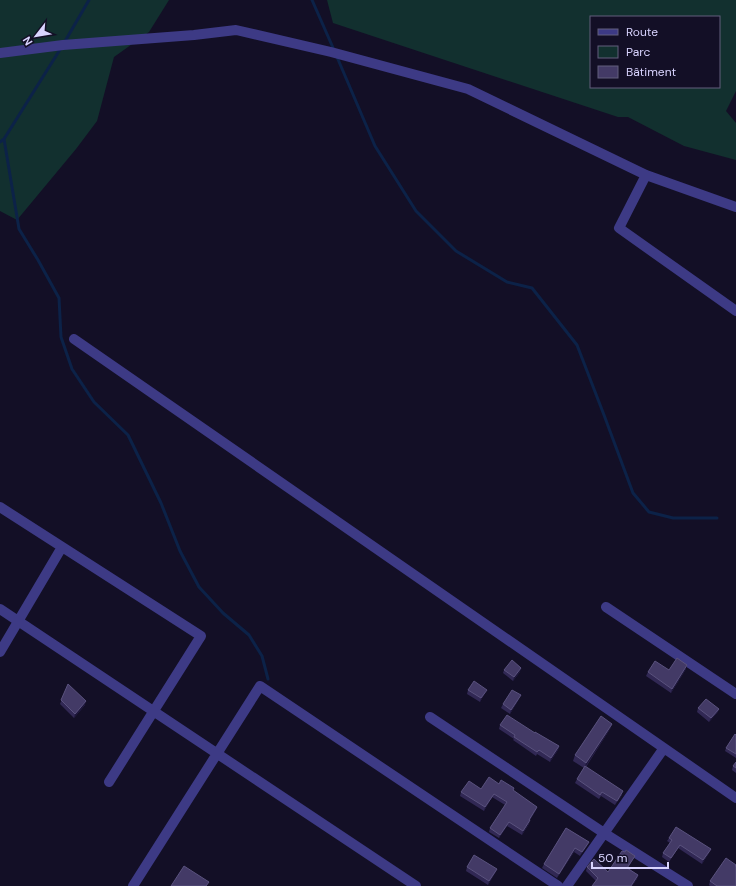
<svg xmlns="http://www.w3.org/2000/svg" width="736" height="886" font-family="'DM Sans',sans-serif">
  <rect width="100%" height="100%" fill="#130f26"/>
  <!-- green -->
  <path fill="#12302f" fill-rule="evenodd" d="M0,0H169L149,32L114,57L97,121L76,149L17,220L0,211Z
    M327,0H736V91L726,111L736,123V160L684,146L628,117H618L333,23ZM591,17H719V87H591Z"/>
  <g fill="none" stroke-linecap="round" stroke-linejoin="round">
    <!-- stream -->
    <path stroke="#0c2248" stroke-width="3" d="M312,0L334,50
      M64,43L89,0
      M337,57L375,146L416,211L456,251L507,282L532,288L577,345L604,415L633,493L649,512L673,518H717
      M4,139L19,229L38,260L59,298L61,337L72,369L94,402L128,435L161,503L180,551L199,587L223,613L249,635L262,656L268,679
      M0,142L4,139L61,48"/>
    <!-- minor -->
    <path stroke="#3d3a85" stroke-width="10" d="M0,53L63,45L194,35L236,30L331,52L468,89L646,175L736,207
      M646,175L619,228L736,311
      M74,339L736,798
      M0,507L201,636L109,782
      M606,607L736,694
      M0,609L416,886
      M0,652L62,547
      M430,717L604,833L688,886
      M133,886L260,686L558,886
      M567,886L664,748"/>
  </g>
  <!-- wall -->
  <path fill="#312854" d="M686,669L671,693L646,676L648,672Z
    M504,670L520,672L513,681L503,673Z
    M68,684L85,705L74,718L60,704Z
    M468,690L485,693L480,702L467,694Z
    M519,699L510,714L501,708L503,704Z
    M698,708L719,709L717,713L709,722L697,712Z
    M612,724L610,729L586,767L622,795L615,805L601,796L599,799L575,783L577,779L584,768L573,761L575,755Z
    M500,725L535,733L559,746L558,750L550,762L537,754L536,756L513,740L514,739L499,729Z
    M736,735V758L725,751L726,748Z
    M736,762V773L732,770L733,766Z
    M514,788L513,791L537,807L536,810L530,820L529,824L522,835L507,826L499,838L489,832L490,828L505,805L492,797L484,811L460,796L461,792L481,789Z
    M566,828L589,842L587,846L580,856L574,852L557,878L542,868L544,864Z
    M669,838L711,849L709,853L702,864L678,848L669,862L662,857L663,853L670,843L667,841Z
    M625,852L635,856L633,859L628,868L638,875L637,879L632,886H592L596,881L586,871L587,867L608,872Z
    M735,866L736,886H710L709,885L710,881Z
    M467,867L497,869L495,873L488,885L466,871Z"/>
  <!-- shaded-wall -->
  <path fill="#1d163a" d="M687,665L686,669L671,693L672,689Z
    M521,668L520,672L513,681L514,677Z
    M487,690L485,693L480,702L481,698Z
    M521,695L519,699L510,714L511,710Z
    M86,701L85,705L74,718L75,714Z
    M719,709L717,713L709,722L711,718Z
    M612,724L610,729L584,769L586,763Z
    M559,746L558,750L550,762L551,758Z
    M623,791L622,795L615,805L617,801Z
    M494,794L492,797L484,811L485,807Z
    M537,807L536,810L528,823L529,820Z
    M530,820L529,824L522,835L523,831Z
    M509,822L507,826L499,838L500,835Z
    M589,842L587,846L580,856L582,852Z
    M575,848L574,852L557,878L559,874Z
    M711,849L709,853L702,864L703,860Z
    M497,869L495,873L488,885L489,881Z
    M638,875L637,879L632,886H631Z"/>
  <!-- building -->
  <path fill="#433a66" stroke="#5a527e" d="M677,658L687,665L672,689L648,672L655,661L669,670Z
    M512,660L521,668L514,677L504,670Z
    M474,681L487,690L481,698L468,690Z
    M68,684L86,701L75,714L61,700Z
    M512,690L521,695L511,710L503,704Z
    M706,699L719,709L711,718L698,708Z
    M507,715L535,733V732L559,746L551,758L539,750L537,752L514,737L515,735L500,725Z
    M601,716L612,724L586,763L575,755Z
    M735,734L736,735V754L726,748Z
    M736,762V768L733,766Z
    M585,766L623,791L617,801L602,792L600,795L577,779Z
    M489,777L499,784L501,780L514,788L513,790L537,807L529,820H530L523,831L509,822L500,835L490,828L507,802L494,794L485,807L461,792L469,781L481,789Z
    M676,827L711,849L703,860L680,845L671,858L663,853L672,840L669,838Z
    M566,828L589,842L582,852L575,848L559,874L544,864Z
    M626,850L635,856L627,868L638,875L631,886H592L598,878L587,867L594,859L608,872L622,851L625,852Z
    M474,855L497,869L489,881L467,867Z
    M726,858L736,865L735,866H736V886H717L710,881Z
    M184,866L209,882L206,886H171Z"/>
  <!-- legend -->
  <rect x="590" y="16" width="130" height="72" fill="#130f26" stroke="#625e7d"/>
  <rect x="598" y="29" width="20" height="6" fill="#3d3a85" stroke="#625e7d"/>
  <text x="626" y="36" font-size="12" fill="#d9d4ff">Route</text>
  <rect x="598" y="46" width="20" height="12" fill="#12302f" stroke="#625e7d"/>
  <text x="626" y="56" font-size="12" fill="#d9d4ff">Parc</text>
  <rect x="598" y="66" width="20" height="12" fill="#433a66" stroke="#625e7d"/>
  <text x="626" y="76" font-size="12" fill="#d9d4ff">Bâtiment</text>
  <!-- north arrow -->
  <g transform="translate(36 36) rotate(239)" stroke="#130f26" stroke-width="3" paint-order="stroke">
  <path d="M0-3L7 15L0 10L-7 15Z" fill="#d9d4ff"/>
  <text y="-6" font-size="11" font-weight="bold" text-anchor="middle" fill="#d9d4ff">N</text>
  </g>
  <!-- scale -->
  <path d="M592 862v6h76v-6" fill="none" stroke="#d9d4ff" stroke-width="2"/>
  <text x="598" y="862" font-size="12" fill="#d9d4ff" stroke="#130f26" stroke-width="3" paint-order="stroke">50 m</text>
</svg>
